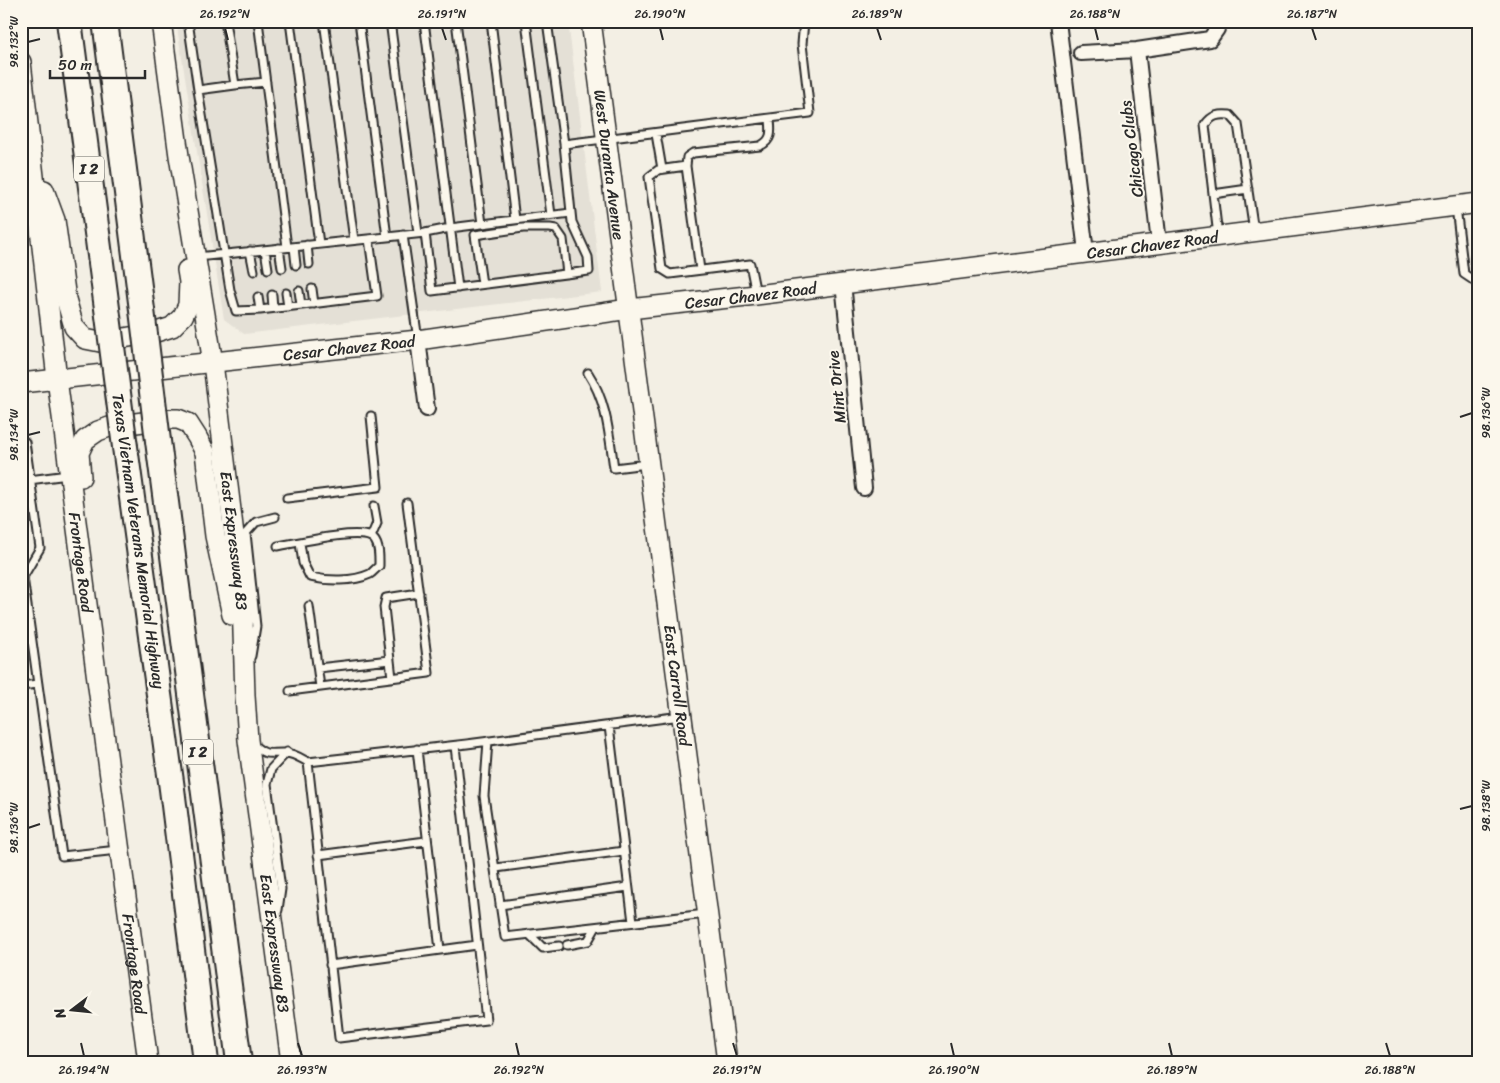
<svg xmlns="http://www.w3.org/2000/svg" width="1500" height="1083" font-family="Sriracha,sans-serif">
  <rect width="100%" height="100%" fill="#f3efe4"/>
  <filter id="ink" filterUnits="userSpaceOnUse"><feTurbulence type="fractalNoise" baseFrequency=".02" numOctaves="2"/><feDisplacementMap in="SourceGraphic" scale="10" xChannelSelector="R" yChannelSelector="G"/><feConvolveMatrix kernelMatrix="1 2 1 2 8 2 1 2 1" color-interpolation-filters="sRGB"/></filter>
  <g filter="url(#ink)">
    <!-- built -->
    <path fill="#e4e0d6" d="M176,21H568L602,292L244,334L224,319Z"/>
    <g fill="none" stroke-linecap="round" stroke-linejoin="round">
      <!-- lane casing -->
      <g stroke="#2b2b2b" stroke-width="11">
        <path id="lane" d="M188,21L198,90L235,85L225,21
          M258,21L287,247
          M290,21L319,244
          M324,21L354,240
          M359,21L387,237
          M390,21L418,233
          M424,21L458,288
          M456,21L482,224
          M491,21L515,220
          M526,21L551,215
          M547,21L564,144L810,113L802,44L804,21
          M235,85L266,82
          M198,90L230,290L236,311L260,310L377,296L369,239
          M656,134L662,169
          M686,166L687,157L693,153L760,146C773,140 771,131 770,119
          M1213,194L1248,189
          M1456,207L1464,274L1479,284
          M425,233L432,291L589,271L588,257L572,222L564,144
          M403,235L418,340
          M1218,236L1205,125C1212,115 1218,114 1230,115L1238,124L1254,231
          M307,245L309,264
          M294,247L296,265
          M279,248L282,268
          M265,250L268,269
          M250,251L254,271
          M197,257L425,233L450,228L571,213
          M700,270L686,166L658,170L649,177L662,269L670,274L750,264L756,294
          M482,284L475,235L523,228H550L556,229L563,239L567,274
          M312,289L314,304
          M299,291L301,305
          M286,293L288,307
          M272,295L273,308
          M258,297L260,310
          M588,373C607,402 609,434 614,468L647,464
          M21,439L25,442L40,548L23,577L62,856L118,850
          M21,481L68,475
          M287,498L378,487L371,416
          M371,537L377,523L374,506
          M278,546C297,543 355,529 371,537C380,542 379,557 379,566C376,568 373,572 370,574C353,582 327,581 310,577L303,563L300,543
          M309,606L320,687
          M251,656L256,626L246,533L256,522L275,517
          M318,668L390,660
          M392,678L384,607L386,598L419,593
          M21,686L38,684
          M290,691L429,673L407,503
          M609,726L633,922
          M488,741L484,796L505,937L706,914
          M252,744C269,758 268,752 286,753C293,753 302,759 308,762L467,744L681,716
          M417,749L440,950
          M308,762L339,1038L486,1020L455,746
          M318,855L426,841
          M496,868L624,851
          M500,905L628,887
          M278,910L281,889L267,784L271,769L287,752
          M529,934L543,948L559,946
          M567,945L588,941L596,927
          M330,965L477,945"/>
      </g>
      <!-- street casing -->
      <g stroke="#2b2b2b" stroke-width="18">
        <path id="street" d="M1058,21L1086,252
          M1137,50L1159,243
          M1081,53L1137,50L1210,39L1217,29V21
          M843,283L864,488
          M418,340L427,409"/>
      </g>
      <!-- secondary casing -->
      <g stroke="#2b2b2b" stroke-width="22">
        <g id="secondary">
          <path id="s1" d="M161,21L179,156L213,363L242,600L245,696L248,740L291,1062"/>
          <path id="s2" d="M591,21L727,1062"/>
          <path id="s3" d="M21,62L57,379L148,1062"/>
          <path d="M44,190L55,220L66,299L74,327L85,339L100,342L153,333L172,327L183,316L188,305L189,282L187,270"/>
          <path id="s4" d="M21,383L418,340L629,309L756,295L1479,203"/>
          <path d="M81,477L79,453L85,440L98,431L112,426L167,419H178L188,423L197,437L205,452L215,536L232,615"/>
        </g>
      </g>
      <!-- highway casing -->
      <g stroke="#2b2b2b" stroke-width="28">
        <path id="highway" d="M69,21L108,316
          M105,21L142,310
          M158,441L239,1062
          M125,447L172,789L206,1062"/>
      </g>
      <!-- lane -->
      <use href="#lane" stroke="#fbf7ec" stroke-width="7"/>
      <!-- street -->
      <use href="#street" stroke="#fbf7ec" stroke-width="14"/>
      <!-- secondary -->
      <use href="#secondary" stroke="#fbf7ec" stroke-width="19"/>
      <!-- highway -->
      <use href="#highway" stroke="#fbf7ec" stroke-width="24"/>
      <!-- highway-bridge casing -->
      <g stroke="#2b2b2b" stroke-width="28" stroke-linecap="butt">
        <path id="highway-bridge" d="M142,310L158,441
          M108,316L125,447"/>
      </g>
      <!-- highway-bridge -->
      <use href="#highway-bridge" stroke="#fbf7ec" stroke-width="24"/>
    </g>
  </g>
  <!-- ticks -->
  <path fill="none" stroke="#2b2b2b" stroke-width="2" d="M225,28L228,40M442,28L446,40M660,28L663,40M877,28L881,40M1095,28L1098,40M1312,28L1316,40M28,42L40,39M1460,417L1472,413M28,435L40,432M1460,809L1472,806M28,828L40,824M81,1043L84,1056M298,1043L302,1056M516,1043L519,1056M733,1043L737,1056M951,1043L954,1056M1169,1043L1172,1056M1386,1043L1390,1056"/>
  <g text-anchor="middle" stroke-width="4" stroke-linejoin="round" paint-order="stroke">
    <!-- shield labels -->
    <g fill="#fbf7ec" stroke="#696865" stroke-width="1">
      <rect x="74" y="156.5" width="30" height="25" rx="4"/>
      <rect x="183" y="739.5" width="30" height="25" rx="4"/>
    </g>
    <g font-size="15" font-weight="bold" fill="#2b2b2b">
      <text x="89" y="174">I 2</text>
      <text x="198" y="757">I 2</text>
    </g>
    <!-- street labels -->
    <g font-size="16" fill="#2b2b2b" stroke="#fbf7ec">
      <text transform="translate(1131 149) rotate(-97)" y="6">Chicago Clubs</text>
      <text dy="6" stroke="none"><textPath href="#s2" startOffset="145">West Duranta Avenue</textPath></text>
      <text dy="6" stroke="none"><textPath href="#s4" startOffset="1140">Cesar Chavez Road</textPath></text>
      <text dy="6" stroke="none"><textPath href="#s4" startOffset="735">Cesar Chavez Road</textPath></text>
      <text dy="6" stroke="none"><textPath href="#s4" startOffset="330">Cesar Chavez Road</textPath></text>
      <text transform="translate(836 387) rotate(-96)" y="6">Mint Drive</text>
      <text transform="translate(139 541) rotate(82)" y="6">Texas Vietnam Veterans Memorial Highway</text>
      <text dy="6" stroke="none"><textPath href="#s1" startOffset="525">East Expressway 83</textPath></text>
      <text dy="6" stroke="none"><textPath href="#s3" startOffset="504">Frontage Road</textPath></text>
      <text dy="6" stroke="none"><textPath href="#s2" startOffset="670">East Carroll Road</textPath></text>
      <text dy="6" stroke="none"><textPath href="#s1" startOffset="930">East Expressway 83</textPath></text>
      <text dy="6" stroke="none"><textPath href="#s3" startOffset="909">Frontage Road</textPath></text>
    </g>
  </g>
  <!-- margin -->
  <rect width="1500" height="1083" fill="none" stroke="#fbf7ec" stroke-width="55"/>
  <!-- north arrow -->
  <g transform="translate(72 1010) rotate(254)" stroke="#fbf7ec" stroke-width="4" paint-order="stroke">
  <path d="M0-4L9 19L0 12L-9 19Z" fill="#2b2b2b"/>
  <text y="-8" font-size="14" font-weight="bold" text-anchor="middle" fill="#2b2b2b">N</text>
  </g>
  <!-- scale -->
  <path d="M50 70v8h95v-8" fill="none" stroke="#2b2b2b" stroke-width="2.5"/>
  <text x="58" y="70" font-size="15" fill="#2b2b2b" stroke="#fbf7ec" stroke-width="4" paint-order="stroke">50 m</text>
  <rect x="28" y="28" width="1444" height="1028" fill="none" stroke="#2b2b2b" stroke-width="2"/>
  <g font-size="12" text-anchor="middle" fill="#2b2b2b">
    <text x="225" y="18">26.192°N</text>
    <text x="442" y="18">26.191°N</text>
    <text x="660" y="18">26.190°N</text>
    <text x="877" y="18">26.189°N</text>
    <text x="1095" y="18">26.188°N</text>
    <text x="1312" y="18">26.187°N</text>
    <text transform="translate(14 42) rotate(-90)" y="4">98.132°W</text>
    <text transform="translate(1486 413) rotate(-90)" y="4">98.136°W</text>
    <text transform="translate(14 435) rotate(-90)" y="4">98.134°W</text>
    <text transform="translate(1486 806) rotate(-90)" y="4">98.138°W</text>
    <text transform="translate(14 828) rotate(-90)" y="4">98.136°W</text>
    <text x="84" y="1074">26.194°N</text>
    <text x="302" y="1074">26.193°N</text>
    <text x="519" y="1074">26.192°N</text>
    <text x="737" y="1074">26.191°N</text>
    <text x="954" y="1074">26.190°N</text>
    <text x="1172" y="1074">26.189°N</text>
    <text x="1390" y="1074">26.188°N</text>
  </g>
</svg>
